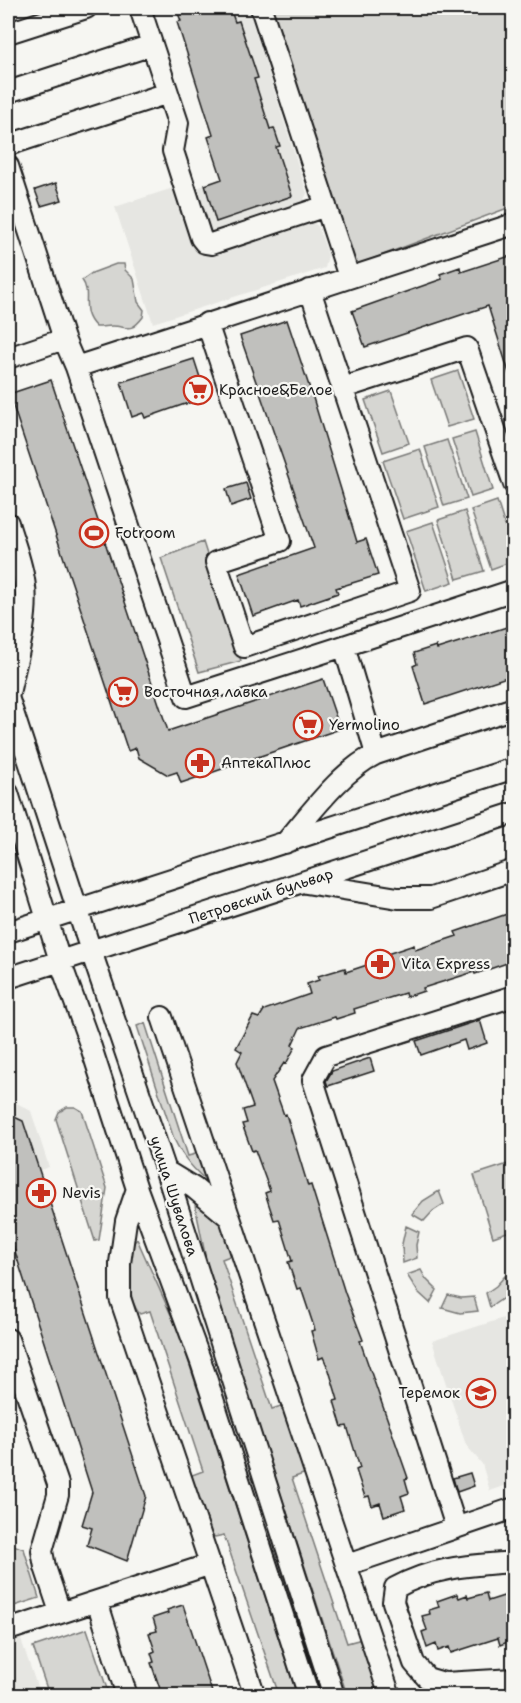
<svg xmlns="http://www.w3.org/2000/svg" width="521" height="1703" font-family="'Shantell Sans',sans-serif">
  <rect width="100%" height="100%" fill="#f6f6f2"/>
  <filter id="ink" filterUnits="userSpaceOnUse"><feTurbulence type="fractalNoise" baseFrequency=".0167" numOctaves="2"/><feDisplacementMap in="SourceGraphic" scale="12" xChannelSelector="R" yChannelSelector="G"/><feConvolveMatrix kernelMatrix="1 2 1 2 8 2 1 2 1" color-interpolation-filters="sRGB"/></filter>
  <g filter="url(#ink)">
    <!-- built -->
    <path fill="#e6e6e2" d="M230,8H248L307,193L302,204L307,219L318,226L328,255L325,268L153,323L115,207L173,188L181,193L205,185L217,221L292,196L276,147L280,146L270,129L254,79L257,78L241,27L239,21L235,22Z
      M8,1098L31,1111L49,1167L8,1181Z
      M513,1315V1483L490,1491L482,1464L466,1445L432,1341Z
      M13,1616L40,1695H8V1618Z"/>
    <!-- green -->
    <path fill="#d6d6d2" stroke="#797977" stroke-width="1.5" d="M271,8H513V206L356,265Z
      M116,264H124L125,270L134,279L138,302L144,310L143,317C130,334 128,326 112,326C107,326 102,327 96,327C78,309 93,295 82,280L92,273Z
      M458,371L474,419L447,427L431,380Z
      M391,391L409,443L383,452L365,400Z
      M475,432L493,490L471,497L452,439Z
      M447,440L467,499L444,506L425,447Z
      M420,449L439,507L403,519L383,461Z
      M497,501L513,551V561L491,569L471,510Z
      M465,511L484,571L457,579L438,520Z
      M433,522L453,582L426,591L406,531Z
      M203,542L241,661L199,672L161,558Z
      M145,1023L188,1156L203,1152L210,1184C194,1170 183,1158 174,1139L137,1026Z
      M67,1107H75L82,1111L107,1188L99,1240L95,1241L56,1119L59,1112Z
      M508,1164L513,1181V1230L493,1237L474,1175Z
      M439,1191L444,1204L433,1211L424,1221L412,1214L423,1201Z
      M199,1202C218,1220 227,1229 235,1254L222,1259L272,1409L284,1405L306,1473L292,1478L347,1643L362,1639L380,1695H347L210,1279L195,1205Z
      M406,1226L419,1232L416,1245L417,1258L403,1263L402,1244Z
      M137,1239L180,1335L297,1695H279L224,1535L215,1537L211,1535L191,1477L192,1475L203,1471L150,1311L140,1314C127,1302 124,1250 137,1239Z
      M421,1270L426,1279L437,1290L430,1303L418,1292L407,1275Z
      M505,1276L513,1281V1289L505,1297L490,1307L486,1293L496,1286Z
      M448,1295L461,1298L474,1297L478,1311L460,1313L442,1308Z
      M8,1543L24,1549L39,1598L8,1608Z
      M87,1629L109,1695H49L33,1647Z"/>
    <!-- building -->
    <path fill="#c0c0bd" stroke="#1c1c1c" stroke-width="1.5" d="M176,8H230L235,22L239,21L258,78L254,79L270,129L274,128L280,146L276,147L292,196L216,222L205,185L222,179L208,137L213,135L177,22L181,21Z
      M56,183L62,200L41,206L35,190Z
      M513,255V375L510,376L488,306L365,347L352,311L442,279L440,274L460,267L461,272Z
      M287,320L314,401L357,542L366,539L378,575L336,588L338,593L300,606L298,600L253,616L239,574L314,548L240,336Z
      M194,359L205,393L195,396L196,401L182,405L145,418L143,413L132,417L121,382Z
      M51,380L168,731L323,679L340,729L181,783L177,772L168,775L139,758L136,748L128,751L9,394Z
      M246,483L251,499L231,506L226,489Z
      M513,625V675L425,704L413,666L417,664L414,653L436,646L437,649Z
      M507,914L508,917L513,915V961L475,974L474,972L423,988L424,991L406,997L405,993L354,1009L355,1013L336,1019L335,1017L300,1028L292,1045L295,1047L286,1064L284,1063L272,1081L284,1115L286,1114L308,1186L311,1185L345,1293L363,1340L360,1341L408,1478L405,1479L409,1493L401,1496L405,1509L384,1516L380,1503L372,1506L369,1496L365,1497L356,1470L360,1468L347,1426L342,1427L334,1401L338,1400L329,1370L323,1357L319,1359L311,1331L315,1330L301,1288L297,1289L288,1262L292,1261L279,1219L274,1220L265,1193L270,1191L255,1150L252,1151L242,1124L247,1123L243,1110L253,1107L237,1062L242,1052L236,1048L253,1016L259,1018L264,1010L310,994L307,984L319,980L318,976L345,968L346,972L388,958L387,954L414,945L415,950L457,936L455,932Z
      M480,1020L487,1043L467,1050L464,1040L421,1055L416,1041Z
      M370,1058L374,1071L328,1086L326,1081L332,1071Z
      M8,1114L23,1121L146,1496L127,1561L87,1545L92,1528L82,1525L92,1492L8,1230Z
      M470,1473L474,1486L457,1492L453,1478Z
      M486,1593L488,1601L513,1593V1640L500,1645L498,1638L451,1653L449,1647L438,1651L436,1644L427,1648L422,1632L427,1630L422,1616L430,1614L429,1610L439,1607L437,1601L457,1594L459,1598L467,1595L468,1598Z
      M183,1605L213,1695H162L157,1680L151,1663L154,1662L151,1653L155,1651L149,1633L157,1631L153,1618L168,1613L167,1610Z"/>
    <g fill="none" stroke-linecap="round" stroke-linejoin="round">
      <!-- minor casing -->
      <g stroke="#1c1c1c" stroke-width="24">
        <path id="minor" d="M140,8L178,123L173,151L201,238L205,243L211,244L326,206
          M261,8L349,277
          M8,33L86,8
          M8,92L152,45
          M8,145L168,93
          M8,166L64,339L76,367
          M207,323L280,541L216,562L244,647L410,591L310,290
          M8,358L64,339
          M343,388L467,348L514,484
          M8,523C14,544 23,565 25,587C29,621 15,664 8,698
          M344,646L514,590
          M8,697L91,951L166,1171L334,1696
          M376,754L344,646L186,697L76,367L514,224
          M8,793L60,961L90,1044L137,1189L201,1362L309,1696
          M285,843C311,813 341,771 376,754L514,708
          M306,883L398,898H431L514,870
          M8,932L514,768
          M8,978L514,813
          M162,1017L229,1216
          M166,1171L194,1188L230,1218L390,1696
          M137,1189L126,1221L120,1263V1298L255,1696
          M8,1339L58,1484V1495L42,1551L45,1567L60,1612
          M456,1527L313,1080L326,1056L514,996
          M514,1562C472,1565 432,1567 395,1588L393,1602L414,1663L427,1678L444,1683L514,1679
          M347,1565L514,1508
          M97,1601L127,1696
          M8,1630L211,1564"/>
      </g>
      <!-- minor -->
      <use href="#minor" stroke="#f6f6f2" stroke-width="20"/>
    </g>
  </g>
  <!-- icons -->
  <defs>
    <g id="supermarket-ring" transform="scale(1.5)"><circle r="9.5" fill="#f6f6f2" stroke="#c8321e" stroke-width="1.5"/><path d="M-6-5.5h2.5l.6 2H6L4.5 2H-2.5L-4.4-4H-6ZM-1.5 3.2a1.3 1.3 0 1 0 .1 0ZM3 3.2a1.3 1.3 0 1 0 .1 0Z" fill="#c8321e"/></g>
    <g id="stadium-ring" transform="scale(1.5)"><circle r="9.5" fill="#f6f6f2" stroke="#c8321e" stroke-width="1.5"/><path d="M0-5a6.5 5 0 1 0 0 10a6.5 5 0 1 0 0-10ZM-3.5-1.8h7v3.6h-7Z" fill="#c8321e"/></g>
    <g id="pharmacy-ring" transform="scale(1.5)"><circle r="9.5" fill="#f6f6f2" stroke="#c8321e" stroke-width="1.5"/><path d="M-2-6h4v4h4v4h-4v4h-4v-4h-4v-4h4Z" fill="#c8321e"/></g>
    <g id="school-ring" transform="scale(1.5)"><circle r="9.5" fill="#f6f6f2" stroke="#c8321e" stroke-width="1.5"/><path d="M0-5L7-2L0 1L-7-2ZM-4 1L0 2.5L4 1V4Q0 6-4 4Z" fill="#c8321e"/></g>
  </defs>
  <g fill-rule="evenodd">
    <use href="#supermarket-ring" x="198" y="390"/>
    <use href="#stadium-ring" x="94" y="533"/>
    <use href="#supermarket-ring" x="123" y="692"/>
    <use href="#supermarket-ring" x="308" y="725"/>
    <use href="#pharmacy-ring" x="200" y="763"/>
    <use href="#pharmacy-ring" x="380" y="964"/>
    <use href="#pharmacy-ring" x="41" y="1193"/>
    <use href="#school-ring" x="481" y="1393"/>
  </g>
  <g text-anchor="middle" stroke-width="4.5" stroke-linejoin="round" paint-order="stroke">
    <!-- poi labels -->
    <g font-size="15" fill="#1c1c1c" stroke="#f6f6f2" text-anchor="start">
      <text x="219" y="395">Красное&amp;Белое</text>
      <text x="115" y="538">Fotroom</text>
      <text x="144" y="697">Восточная лавка</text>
      <text x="329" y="730">Yermolino</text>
      <text x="221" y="768">АптекаПлюс</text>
      <text x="401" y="969">Vita Express</text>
      <text x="62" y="1198">Nevis</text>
      <text x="460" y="1398" text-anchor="end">Теремок</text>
    </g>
    <!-- street labels -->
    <g font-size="15" fill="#1c1c1c" stroke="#f6f6f2">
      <text transform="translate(261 896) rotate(-18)" y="5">Петровский бульвар</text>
      <text transform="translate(174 1196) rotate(72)" y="5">улица Шувалова</text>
    </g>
  </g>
  <!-- margin -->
  <rect width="521" height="1703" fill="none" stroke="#f6f6f2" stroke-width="30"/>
  <rect x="15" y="15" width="491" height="1673" fill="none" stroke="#1c1c1c" stroke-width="2" filter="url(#ink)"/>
</svg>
